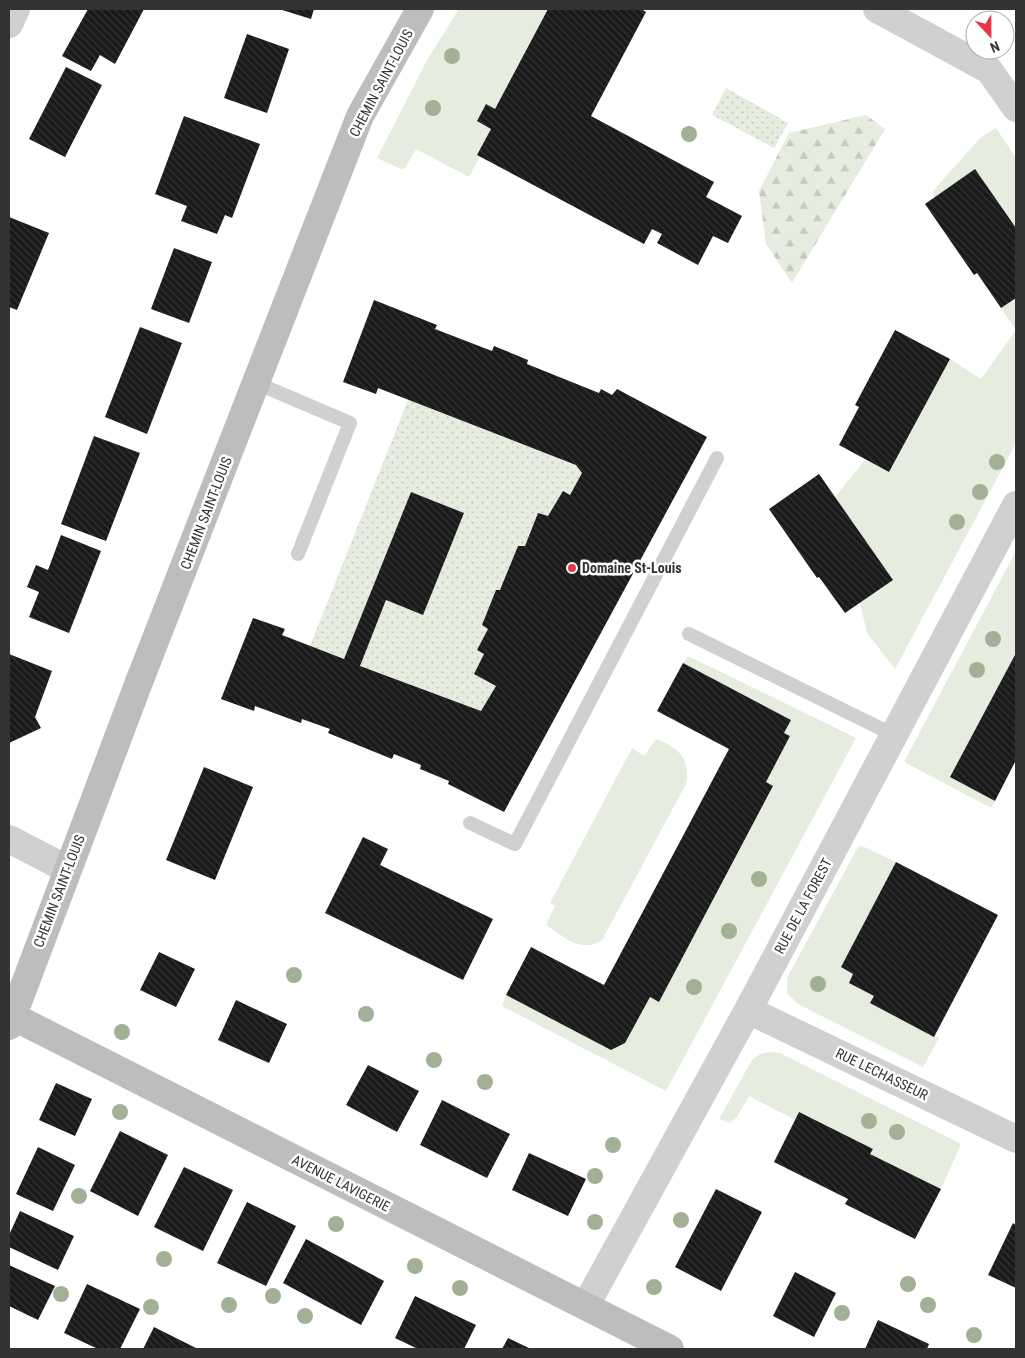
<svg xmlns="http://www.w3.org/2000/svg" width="1025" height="1358" font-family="'Roboto Condensed',sans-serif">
  <defs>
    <pattern id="forest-firs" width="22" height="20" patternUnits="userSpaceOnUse" patternTransform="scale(1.25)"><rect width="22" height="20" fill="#e6ecde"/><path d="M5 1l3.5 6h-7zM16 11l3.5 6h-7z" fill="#c6cbbf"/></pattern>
    <pattern id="garden-dots" width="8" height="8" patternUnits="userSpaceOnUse" patternTransform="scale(1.25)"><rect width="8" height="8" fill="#e6ecde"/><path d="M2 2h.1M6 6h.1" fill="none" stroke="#c6cbbf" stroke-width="1.8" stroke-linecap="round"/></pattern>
    <pattern id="building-back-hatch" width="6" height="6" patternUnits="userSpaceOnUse" patternTransform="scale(1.25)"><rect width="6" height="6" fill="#1a1a1a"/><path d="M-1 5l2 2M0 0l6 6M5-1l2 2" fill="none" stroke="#333"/></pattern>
  </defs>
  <rect width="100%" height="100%" fill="#fff"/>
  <!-- grass -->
  <path fill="#e6ecde" d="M459,9H548L495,109L486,105L477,121L491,129L478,155L480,157L469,177L416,149L405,168L401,169L377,158L427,60Z
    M996,128L1016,158V228L975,170L935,197L933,191L980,138Z
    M1016,298V443L895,669L867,633L860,603L892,579L835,497L865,460L889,472L950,359L981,379L1016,330L1001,308Z
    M1016,551V653L950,777L995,801L991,808L906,763L905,760Z
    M688,656L856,738L666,1091L502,1006L506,995L611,1050L625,1043L650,997L659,1002L773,787L766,782L790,736L784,733L791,720L683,663Z
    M656,739C679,748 691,759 686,784L602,940C580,954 565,937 546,925L555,906L550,903L632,748L644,756Z
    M862,846L896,862L841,967L853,974L849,983L874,996L870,1003L939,1038L923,1067L798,1004L787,993V978L858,847Z
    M769,1052L780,1053L961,1144L941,1189L870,1154L873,1149L795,1120L749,1096L737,1117L730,1123L719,1119L752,1060L760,1054Z"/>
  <!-- forest -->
  <path fill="url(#forest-firs)" d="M866,115L885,129L792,283L766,244L759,191L789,133Z"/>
  <!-- garden -->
  <path fill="url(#garden-dots)" d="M726,88L788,123L774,148L712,115Z
    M408,400L576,465L582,473L570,495L563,491L548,516L538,513L525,546H518L488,629L477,650L484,654L474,674L496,686L481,711L360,666L386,600L423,614L464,513L411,492L344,659L310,646Z"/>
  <!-- building -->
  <path fill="url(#building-back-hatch)" d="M88,9H144L115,64L100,55L91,71L62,56Z
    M279,9H314L311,19Z
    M548,9H641L646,12L591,116L714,182L706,197L742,216L728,243L713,236L698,265L657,243L662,234L652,229L644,244L477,155L491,129L477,121L486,104L495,109Z
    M247,34L289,49L267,113L224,98Z
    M66,67L102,85L65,157L29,139Z
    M184,116L260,144L232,218L225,215L217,234L181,221L187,206L155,194Z
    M975,169L1016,228V298L1001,308L977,273L974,275L925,204Z
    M9,217L49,233L17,310L9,307Z
    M174,248L212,262L189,323L151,309Z
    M374,300L437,325L435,329L492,351L494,346L528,360L527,364L599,393L601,389L612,395L617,389L707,437L504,812L448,784L449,781L420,769L421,765L394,754L392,759L328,733L330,729L302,719L301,723L255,706L254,711L221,699L253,618L285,629L282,635L344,659L411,492L464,513L423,615L386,600L360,666L481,711L496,686L474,674L484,654L477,650L488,629L482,625L496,590H500L518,546H525L538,513L548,516L563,491L570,495L582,473L576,465L378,388L376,394L343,382Z
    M140,327L182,343L147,434L105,417Z
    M895,330L950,359L889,472L839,445L859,407L855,405Z
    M94,436L140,453L106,541L61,524Z
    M819,474L893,580L845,613L819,577L817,578L769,509Z
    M61,535L101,551L69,633L29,617L39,592L27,587L36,565L48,570Z
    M1016,653V760L995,801L950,777Z
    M9,654L52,671L35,717L41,728L9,743Z
    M683,663L791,720L784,733L790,736L766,782L773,786L659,1002L650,997L625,1043L611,1050L506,995L531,947L604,985L729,749L657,711Z
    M204,767L253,787L215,880L166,860Z
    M363,837L388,849L380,865L493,919L463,980L325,913Z
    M896,862L998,915L934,1037L870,1003L874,996L849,983L853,974L841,967Z
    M159,952L195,969L176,1007L140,990Z
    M236,1000L287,1024L269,1063L218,1040Z
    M368,1065L419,1091L397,1132L346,1105Z
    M56,1083L92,1099L75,1136L39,1120Z
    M442,1100L510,1134L487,1178L420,1145Z
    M799,1112L873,1149L870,1154L941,1189L915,1239L845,1204L848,1199L774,1162Z
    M120,1131L168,1155L138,1216L90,1191Z
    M38,1147L75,1165L53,1211L16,1194Z
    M529,1153L586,1179L568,1216L512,1190Z
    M184,1167L233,1190L203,1251L154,1227Z
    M716,1189L762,1212L721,1291L675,1267Z
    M247,1202L296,1226L266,1286L217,1263Z
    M20,1211L74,1236L58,1270L9,1247V1235Z
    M1013,1223L1016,1225V1288L988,1275Z
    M306,1239L384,1281L361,1325L283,1283Z
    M9,1265L55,1286L38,1320L9,1306Z
    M795,1272L836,1293L814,1337L773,1316Z
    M87,1284L140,1309L120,1349H98L64,1333Z
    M415,1296L476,1325L464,1349H418L395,1338Z
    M878,1320L929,1344L927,1349H865Z
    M154,1327L198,1349H143Z
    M508,1338L531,1349H502Z"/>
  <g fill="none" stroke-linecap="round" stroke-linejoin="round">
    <!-- lane -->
    <path stroke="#d0d0d0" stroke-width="14" d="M256,383L350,423L298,554
      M689,634L894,735
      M470,823L515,844L717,458"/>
    <!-- street -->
    <path stroke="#d0d0d0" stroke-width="28" d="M877,9L989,70L1016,108
      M9,24L16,9
      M9,839L67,869
      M748,1010L1016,1139
      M586,1305L748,1010L1016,505"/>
    <!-- secondary -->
    <path stroke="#bdbdbd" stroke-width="28" d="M12,1016L670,1349
      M9,1026L139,682L360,116L420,9"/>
  </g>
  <!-- trees -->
  <g fill="#a2b095">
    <circle cx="452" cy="56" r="8"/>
    <circle cx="433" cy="108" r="8"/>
    <circle cx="689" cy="134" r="8"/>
    <circle cx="997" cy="462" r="8"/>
    <circle cx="980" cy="492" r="8"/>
    <circle cx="957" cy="522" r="8"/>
    <circle cx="993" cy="639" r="8"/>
    <circle cx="977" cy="670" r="8"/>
    <circle cx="759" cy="879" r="8"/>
    <circle cx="729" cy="931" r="8"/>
    <circle cx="294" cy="975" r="8"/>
    <circle cx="818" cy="984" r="8"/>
    <circle cx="694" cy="987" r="8"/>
    <circle cx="366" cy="1014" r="8"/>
    <circle cx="122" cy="1032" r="8"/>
    <circle cx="434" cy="1060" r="8"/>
    <circle cx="485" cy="1082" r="8"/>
    <circle cx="120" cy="1112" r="8"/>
    <circle cx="869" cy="1121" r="8"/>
    <circle cx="897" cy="1132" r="8"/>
    <circle cx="613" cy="1145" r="8"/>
    <circle cx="595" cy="1176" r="8"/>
    <circle cx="79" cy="1196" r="8"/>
    <circle cx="681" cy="1220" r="8"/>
    <circle cx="595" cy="1222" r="8"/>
    <circle cx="336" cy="1224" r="8"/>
    <circle cx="164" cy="1259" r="8"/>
    <circle cx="415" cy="1266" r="8"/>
    <circle cx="908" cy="1284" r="8"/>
    <circle cx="654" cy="1287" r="8"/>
    <circle cx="460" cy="1288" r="8"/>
    <circle cx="61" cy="1294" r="8"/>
    <circle cx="273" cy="1296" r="8"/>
    <circle cx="229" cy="1305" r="8"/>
    <circle cx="928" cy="1305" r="8"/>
    <circle cx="151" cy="1307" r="8"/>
    <circle cx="842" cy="1313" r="8"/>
    <circle cx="305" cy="1316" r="8"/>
    <circle cx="974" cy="1335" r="8"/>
  </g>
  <!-- markers -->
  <circle fill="#e83646" stroke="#fff" stroke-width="2" cx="572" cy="568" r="5"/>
  <g text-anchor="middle" stroke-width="5" stroke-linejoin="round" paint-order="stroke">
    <!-- street labels -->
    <g font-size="14" fill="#333" stroke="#fff">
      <text transform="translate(381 83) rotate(-62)" y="5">CHEMIN SAINT-LOUIS</text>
      <text transform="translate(206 513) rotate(-69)" y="5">CHEMIN SAINT-LOUIS</text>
      <text transform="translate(59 891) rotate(-69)" y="5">CHEMIN SAINT-LOUIS</text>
      <text transform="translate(803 906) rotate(-62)" y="5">RUE DE LA FOREST</text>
      <text transform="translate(882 1074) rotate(26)" y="5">RUE LECHASSEUR</text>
      <text transform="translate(341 1183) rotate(27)" y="5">AVENUE LAVIGERIE</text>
    </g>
    <!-- poi labels -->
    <g font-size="14" font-weight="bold" fill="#333" stroke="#fff" text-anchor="start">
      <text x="582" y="573">Domaine St-Louis</text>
    </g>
  </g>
  <!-- border -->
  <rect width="1025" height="1358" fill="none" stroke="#333333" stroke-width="20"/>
  <!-- north arrow -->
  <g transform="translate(990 35) rotate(158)"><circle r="24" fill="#ffffff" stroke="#adadad"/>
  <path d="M0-4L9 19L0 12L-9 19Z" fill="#e83646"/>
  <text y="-8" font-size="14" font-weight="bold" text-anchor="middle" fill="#333333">N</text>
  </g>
</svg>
